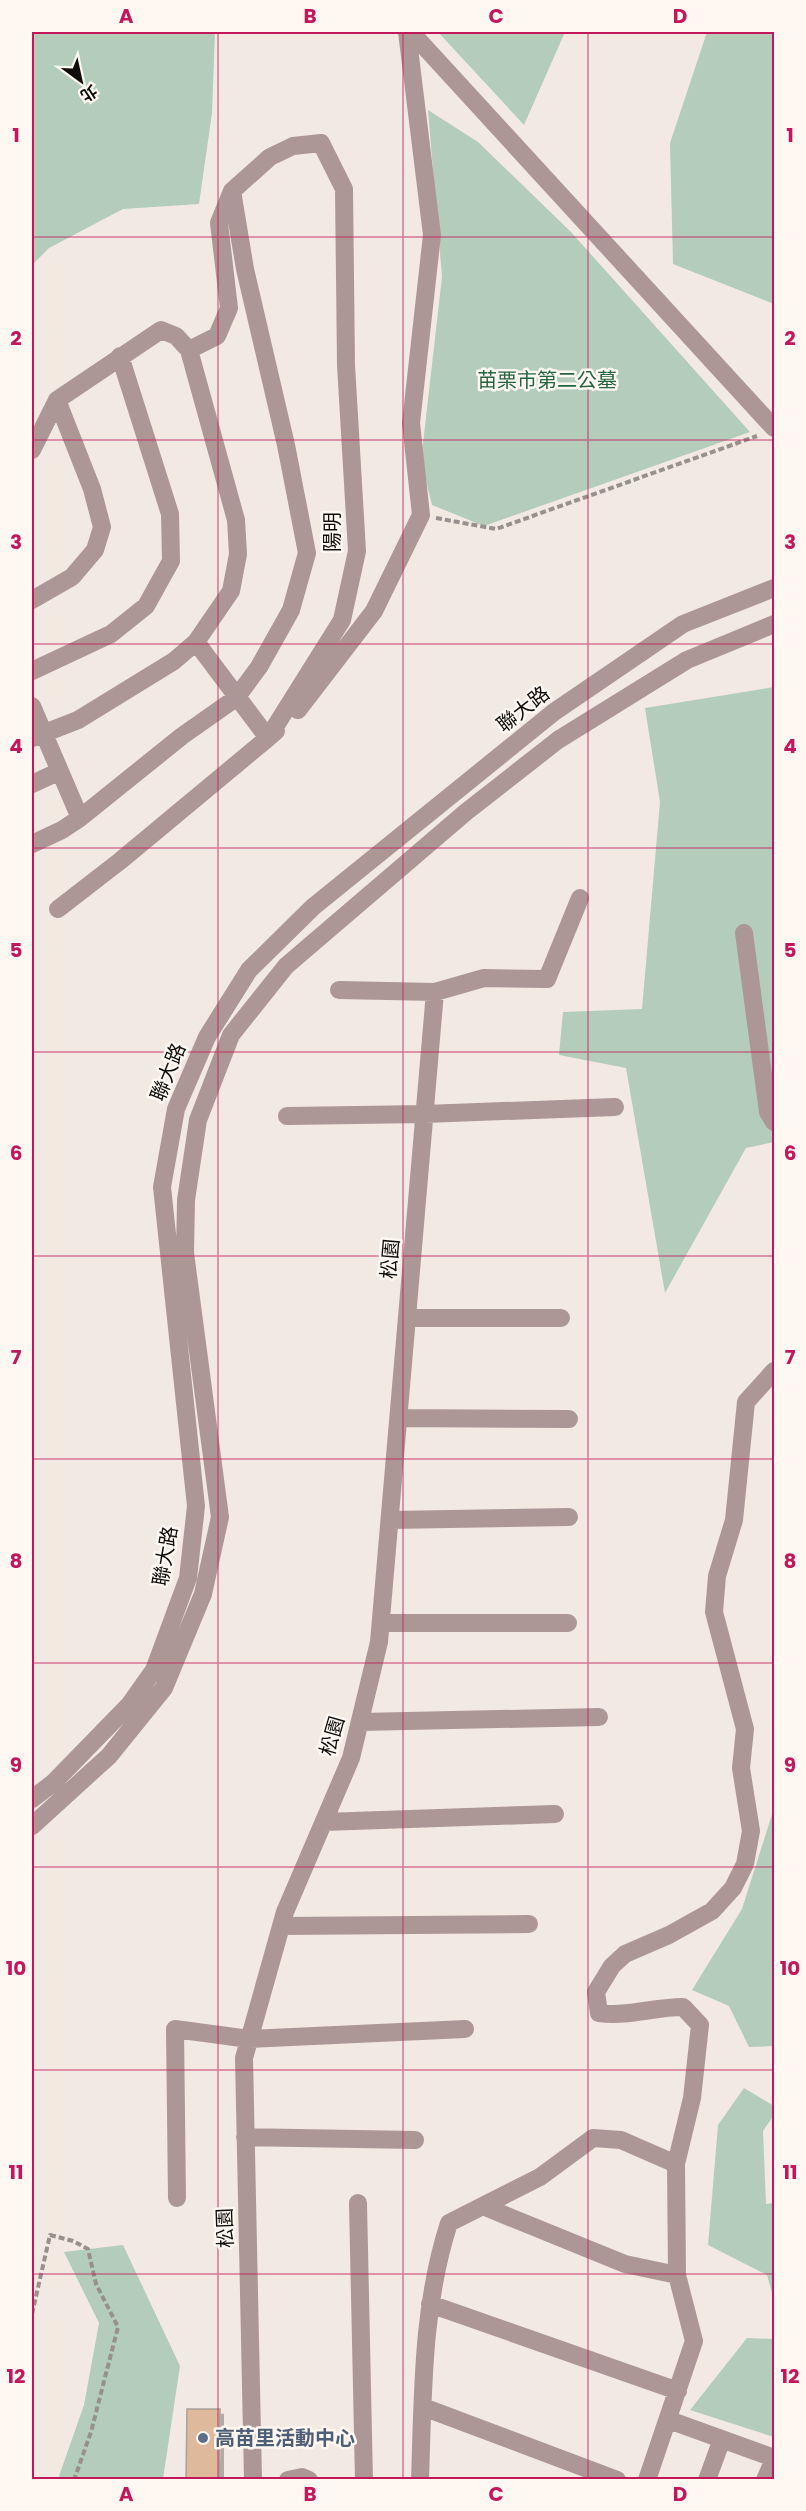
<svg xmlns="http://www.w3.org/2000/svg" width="806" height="2511" font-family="Poppins,'Noto Sans TC',sans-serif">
  <defs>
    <filter id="shadow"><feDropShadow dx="5.5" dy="5.5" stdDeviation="0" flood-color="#0004"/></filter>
  </defs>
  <rect width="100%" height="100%" fill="#f2e9e3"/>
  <!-- green -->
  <path fill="#b3cdba" d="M32,32H215L212,113L199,204L123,209L49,248L32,265Z
    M438,32H565L524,125Z
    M707,32H774V304L673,264L670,143Z
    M428,110L478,142L571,232L750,432L484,526L432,505L421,461L442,277Z
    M774,687V1142L746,1148L665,1293L626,1068L559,1055L563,1012L642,1009L660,802L645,708Z
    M774,1808V2046L749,2047L729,2006L692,1990L742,1909Z
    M744,2088L774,2106V2115L763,2131L766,2204L774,2203V2300L767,2275L708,2245L718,2125Z
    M123,2245L180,2366L163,2479H58L84,2405L99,2323L64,2252Z
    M747,2338L774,2339V2437L690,2410Z"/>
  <!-- building -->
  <path fill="#deb99b" stroke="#a8a09a" stroke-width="1.5" filter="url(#shadow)" d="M187,2409H220L219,2480H186Z"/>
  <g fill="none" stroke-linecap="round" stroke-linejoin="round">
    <!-- path -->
    <path stroke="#97908c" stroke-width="4" stroke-dasharray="6 3" stroke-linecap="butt" d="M436,518L496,529L757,436
      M32,2314L50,2235L73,2241L88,2249L96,2284L118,2327L91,2432L74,2480"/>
    <!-- minor -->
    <path stroke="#ad9796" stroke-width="18" d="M411,32L774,428
      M32,450L57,400L161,330L176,336L189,350L236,520L238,554L231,591L196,642L174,661L78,720L32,738
      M32,600L72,577L95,550L102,527L92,489L57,400
      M196,642L268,738L276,731
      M32,671L111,634L146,606L171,561L170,514L120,356
      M32,706L80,818
      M298,710L374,611L421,515L411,423L432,235L407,32
      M32,784L58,772
      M32,844L62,830L80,818L182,736L236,698L259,667L291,610L307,553L286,445L245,269L232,191
      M58,909L120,861L268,738L342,620L357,551L346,365L344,189L321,143L293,146L270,157L232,191L219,223L229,308L217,336L189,350
      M744,933L768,1112L774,1122
      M339,990L435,992L484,978L547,979L580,898
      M287,1116L425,1114L615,1107
      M407,1318H561
      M399,1418L569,1419
      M390,1520L569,1517
      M381,1623H568
      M360,1722L599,1717
      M32,1799L53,1783L130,1704L154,1670L188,1578L196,1506L162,1187L176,1109L207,1037L249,970L313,907L554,712L683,624L774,588
      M324,1822L555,1814
      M32,1826L109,1756L164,1688L203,1594L220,1517L185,1253L186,1200L198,1120L231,1035L286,966L466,812L558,740L687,660L774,624
      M281,1926L529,1924
      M245,2137L415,2140
      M177,2198L175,2029L249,2039L465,2029
      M358,2203L364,2480
      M485,2207L625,2264L677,2275
      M430,2304L678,2391
      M423,2407L617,2480
      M669,2420L774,2458
      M253,2480L244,2058L285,1912L351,1758L379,1642L435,992
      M288,2480L302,2477L309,2480
      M420,2480C423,2393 422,2306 449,2223L540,2177L593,2138L621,2140L676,2164
      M647,2480L694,2341L677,2275L676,2164L692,2098L700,2025L683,2007C654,2007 628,2017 599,2013L596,1992L612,1966L625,1954L669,1935L712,1911L733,1888L745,1864L751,1831L741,1768L745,1729L714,1612L717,1576L734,1520L746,1402L774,1371
      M707,2480L722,2439
      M765,2480L774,2459"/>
  </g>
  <!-- grid -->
  <path fill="none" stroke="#c2185b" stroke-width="1.5" stroke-opacity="0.55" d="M218,32V2480M403,32V2480M588,32V2480M32,237H774M32,440H774M32,644H774M32,848H774M32,1052H774M32,1256H774M32,1459H774M32,1663H774M32,1867H774M32,2070H774M32,2274H774"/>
  <!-- markers -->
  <circle fill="#5c6f8a" stroke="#fef7f2" stroke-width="2" cx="203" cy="2438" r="6"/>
  <g text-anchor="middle" stroke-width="5" stroke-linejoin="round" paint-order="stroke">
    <!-- park labels -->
    <g font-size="20" fill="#266540" stroke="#fef7f2">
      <text x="547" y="387">苗栗市第二公墓</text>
    </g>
    <!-- street labels -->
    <g font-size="20" fill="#0f0d0a" stroke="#fef7f2">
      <text transform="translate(332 532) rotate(-90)" y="7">陽明</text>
      <text transform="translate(523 709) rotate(-38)" y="7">聯大路</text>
      <text transform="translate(168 1072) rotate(-68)" y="7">聯大路</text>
      <text transform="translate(390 1259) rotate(-85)" y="7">松園</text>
      <text transform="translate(165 1556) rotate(-80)" y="7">聯大路</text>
      <text transform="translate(332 1736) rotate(-74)" y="7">松園</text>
      <text transform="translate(225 2228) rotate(-92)" y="7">松園</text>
    </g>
    <!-- service labels -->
    <g font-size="20" font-weight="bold" fill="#4e5e75" stroke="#fef7f2" text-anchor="start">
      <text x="215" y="2445">高苗里活動中心</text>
    </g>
  </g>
  <!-- border -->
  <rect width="806" height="2511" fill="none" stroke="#fef7f2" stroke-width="66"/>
  <!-- north arrow -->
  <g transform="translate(81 81) rotate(147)" stroke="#fef7f2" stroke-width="4.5" paint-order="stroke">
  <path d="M0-4.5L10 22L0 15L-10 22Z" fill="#0f0d0a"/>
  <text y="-9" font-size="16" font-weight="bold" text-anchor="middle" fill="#0f0d0a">北</text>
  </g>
  <rect x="33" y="33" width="740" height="2445" fill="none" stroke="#c2185b" stroke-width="2"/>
  <g font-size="20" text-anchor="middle" font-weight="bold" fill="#c2185b">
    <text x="126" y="23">A</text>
    <text x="310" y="23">B</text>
    <text x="496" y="23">C</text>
    <text x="680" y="23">D</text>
    <text x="16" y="142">1</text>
    <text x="790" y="142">1</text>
    <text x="16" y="345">2</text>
    <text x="790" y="345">2</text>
    <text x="16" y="549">3</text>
    <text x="790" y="549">3</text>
    <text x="16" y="753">4</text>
    <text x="790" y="753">4</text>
    <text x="16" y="957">5</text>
    <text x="790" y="957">5</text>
    <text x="16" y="1160">6</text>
    <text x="790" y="1160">6</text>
    <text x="16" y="1364">7</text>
    <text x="790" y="1364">7</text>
    <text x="16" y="1568">8</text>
    <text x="790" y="1568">8</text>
    <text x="16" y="1772">9</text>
    <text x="790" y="1772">9</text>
    <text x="16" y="1975">10</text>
    <text x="790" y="1975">10</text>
    <text x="16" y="2179">11</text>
    <text x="790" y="2179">11</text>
    <text x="16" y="2383">12</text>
    <text x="790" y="2383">12</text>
    <text x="126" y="2501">A</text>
    <text x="310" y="2501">B</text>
    <text x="496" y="2501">C</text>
    <text x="680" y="2501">D</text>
  </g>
</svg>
